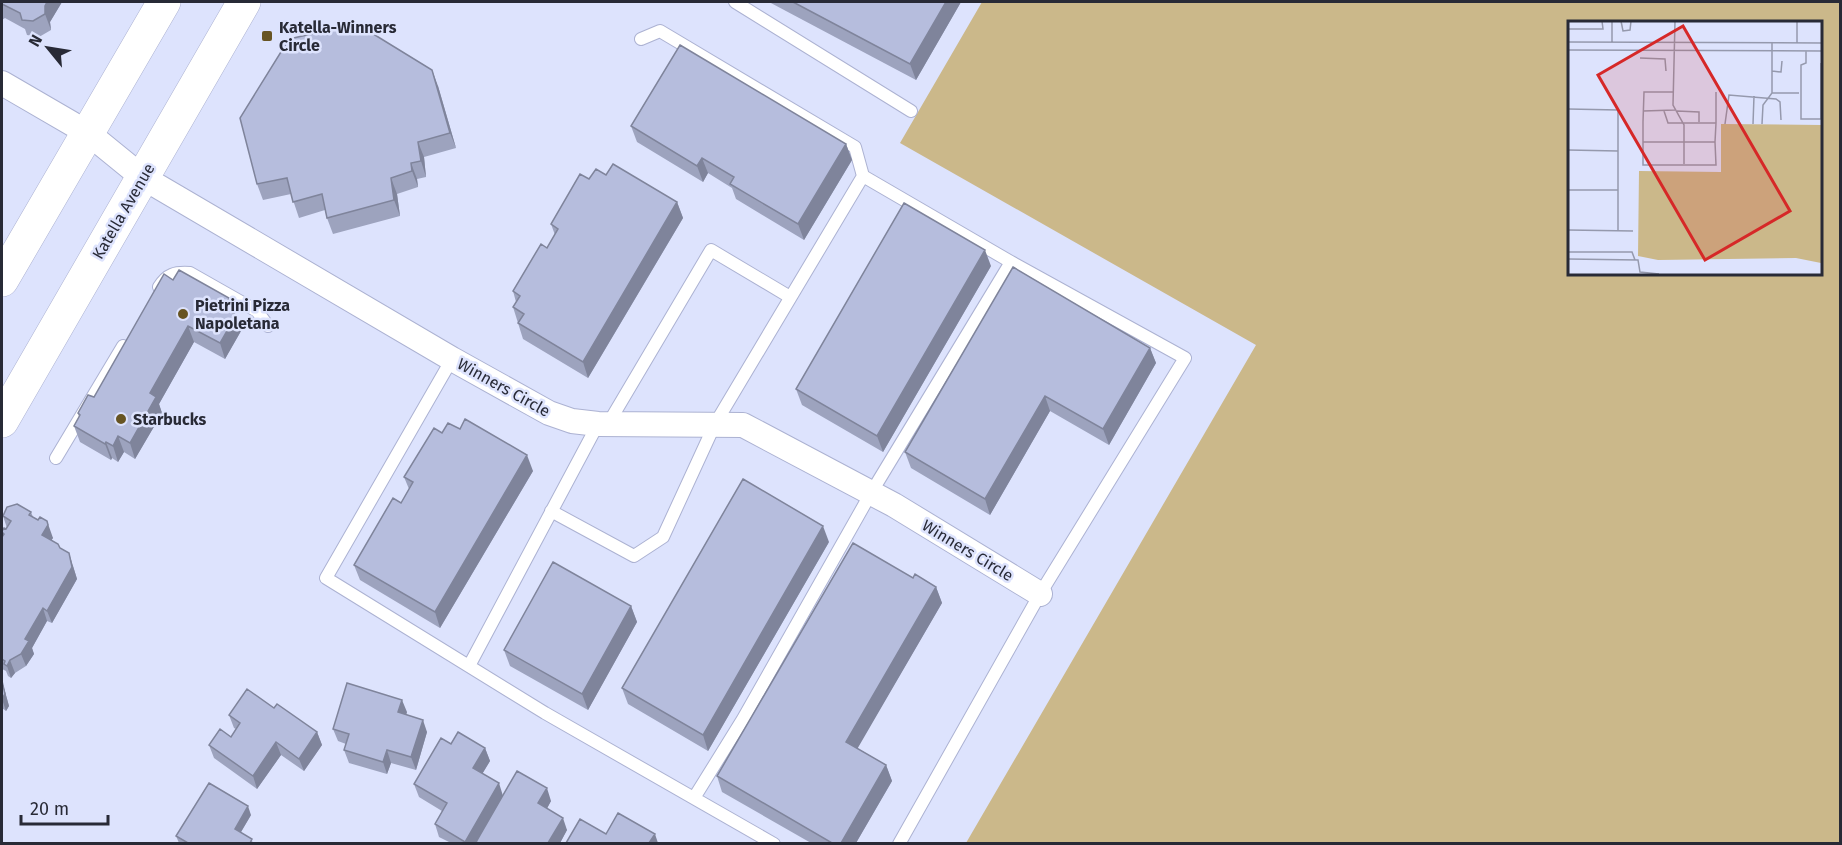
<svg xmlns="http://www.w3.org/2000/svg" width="1842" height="845" font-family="'Fira Sans',sans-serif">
  <rect width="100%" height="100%" fill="#dde3fd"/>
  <!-- green -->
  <path fill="#cbb88a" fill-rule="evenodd" d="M982,2H1840V843H966L1256,345L900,143ZM1569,22H1820V273H1569Z"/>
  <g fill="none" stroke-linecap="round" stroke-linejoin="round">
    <!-- service casing -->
    <g stroke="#acb2d2" stroke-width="14">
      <path id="service" d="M735,2L911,111
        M641,39L660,31L855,147L863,176
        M159,287C167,274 175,272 190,273L257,311L268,326
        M452,359L326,578L545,713L774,844
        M608,424L711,250L790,297
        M56,458L123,346
        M551,511L634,556L663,537L715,424L863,176L1011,262
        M469,666L598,424
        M694,798L743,719L871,493L1011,262L1185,358L1040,594L899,844"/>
    </g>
    <!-- minor casing -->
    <g stroke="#acb2d2" stroke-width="26">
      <path id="minor" d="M2,83L88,133L142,177L452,359L549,413L572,421L598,424L743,425L894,505L1040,594"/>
    </g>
    <!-- primary casing -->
    <g stroke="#acb2d2" stroke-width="34">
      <path id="primary" d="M2,280L164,2
        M2,421L244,2"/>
    </g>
    <!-- service -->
    <use href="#service" stroke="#fff" stroke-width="12"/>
    <!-- minor -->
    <use href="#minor" stroke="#fff" stroke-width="24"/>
    <!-- primary -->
    <use href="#primary" stroke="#fff" stroke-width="33"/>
  </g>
  <!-- wall -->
  <path fill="#9da3be" d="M2,2H62L50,22L51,30L39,37L27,35L25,29L5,18L2,20Z
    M769,2H961L916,80Z
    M438,86L456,148L424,157L426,177L417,179L418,187L397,194L400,216L333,234L327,218L325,210L299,218L291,194L263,200L257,184Z
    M631,126L846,144L852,160L804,240L736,199L732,188L708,173L703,182L637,142Z
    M606,175L677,202L683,218L588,378L523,339L513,307L516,302L513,291L547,248L555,235L551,224L589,179Z
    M991,266L883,452L802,405L796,389Z
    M173,280L229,298L241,331L225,359L194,342L159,404L162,413L135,459L124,452L118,462L112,458L111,460L80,442L74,426L79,417L78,413L94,397Z
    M1150,348L1156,363L1109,445L1050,411L990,515L911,468L905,452Z
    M442,433L533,471L440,628L360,580L354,565L401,503L409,489L404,477Z
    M31,512L33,517L53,538L51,540L60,548L73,566L77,579L52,623L47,621L32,648L34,654L26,666L15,673L11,678L8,676L6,671L2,669V531L7,528L3,516Z
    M829,542L708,751L628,704L622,688Z
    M913,578L936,587L942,603L857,748L886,765L892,781L856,843H811L722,792L717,776Z
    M631,606L637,622L588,710L510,666L504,650Z
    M2,681L9,706L6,711L2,708Z
    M274,708L317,732L322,745L304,771L281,755L257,789L214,758L209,745L231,737L236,729L234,728L229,715Z
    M407,712L406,714L427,732L416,770L391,763L387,774L349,763L344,750L346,744L338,741L333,729Z
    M451,744L485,748L490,761L482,774L503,796L551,801L547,808L567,830L560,843H451L439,837L435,824L442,811L419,797L414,784Z
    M251,815L241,832L254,843H179L176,836Z"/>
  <!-- shaded-wall -->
  <path fill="#7f849b" d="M47,2H62L50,22L51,30L45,14V6Z
    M946,2H961L916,80L910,64Z
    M432,70L438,86L456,148L450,133Z
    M418,142L424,157L426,177L421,161Z
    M846,144L852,160L804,240L798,224Z
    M702,158L708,173L703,182L697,166Z
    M411,163L417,179L418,187L412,171Z
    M391,178L397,194L400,216L394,200Z
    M677,202L683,218L588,378L583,362Z
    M985,250L991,266L883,452L877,436Z
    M229,298L235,314L229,324L224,308Z
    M236,315L241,331L225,359L220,343Z
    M188,326L194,342L159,404L162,413L135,459L130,443L150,393Z
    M1150,348L1156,363L1109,445L1103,429Z
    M1045,396L1050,411L990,515L985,499Z
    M118,436L124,452L118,462L113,446Z
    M106,442L112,458L111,460L105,444Z
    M527,455L533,471L440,628L435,612Z
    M47,521L53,538L47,547L42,535Z
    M823,526L829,542L708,751L703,735Z
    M69,553L77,579L52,623L47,611Z
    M936,587L942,603L852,758L846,742Z
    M631,606L637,622L588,710L582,694Z
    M43,608L47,621L32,648L34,654L26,666L21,654L25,639Z
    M10,660L15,673L11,678L7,666Z
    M2,681L9,706L6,711L2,699Z
    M402,700L407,712L403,725L398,712Z
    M423,720L427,732L416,770L411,757Z
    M317,732L322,745L304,771L299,759Z
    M276,742L281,755L257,789L253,776Z
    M485,748L490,761L478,781L473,768Z
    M387,750L391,763L387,774L383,762Z
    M886,765L892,781L856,843H841Z
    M499,783L503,796L476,843H466L465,842Z
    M547,788L551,801L543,816L538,803Z
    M248,806L251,815L238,837L235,829Z
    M563,818L567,830L560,843H548Z
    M655,834L658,843H649Z"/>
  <!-- building -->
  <path fill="#b6bddd" stroke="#7f849b" stroke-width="1.5" d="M2,2H47L45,6V14L33,21L22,20L20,13L2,4Z
    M793,2H946L910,64Z
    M357,24L432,70L450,133L418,142L421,161L411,163L412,171L391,178L394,200L327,218L322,194L293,202L287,178L257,184L240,118L289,39Z
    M680,45L846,144L798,224L730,184L734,177L702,158L697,166L631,126Z
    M613,164L677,202L583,362L518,323L524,314L513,307L520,296L513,291L541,244L547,248L558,229L551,224L580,174L589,179L596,169L606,175Z
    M904,203L985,250L877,436L796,389Z
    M1013,267L1150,348L1103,429L1045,396L985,499L905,452Z
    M179,270L229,298L224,308L236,315L220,343L188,326L150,393L156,397L130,443L118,436L113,446L106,442L105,444L74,426L80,415L78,413L88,395L94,397L164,274L173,280Z
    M465,419L527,455L435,612L354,565L393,498L401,503L413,482L404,477L434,428L442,433L448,423L460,429Z
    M743,479L823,526L703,735L622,688Z
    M17,504L31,512L29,515L38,520L40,517L47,521L48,525L42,535L58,544L60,548L69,553L72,567L47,611L43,608L25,639L29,641L21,654L10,660L7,666L4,664L5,661L2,659V537L4,534L2,532V531L4,528L6,529L11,521L3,516L7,507Z
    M853,543L913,578L915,574L936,587L846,742L886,765L841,843H832L717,776Z
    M553,562L631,606L582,694L504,650Z
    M2,681L5,694L2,699Z
    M347,683L402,700L398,712L423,720L411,757L387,750L383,762L344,750L349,734L333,729Z
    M247,689L274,708L277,704L317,732L299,759L276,742L253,776L209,745L220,729L231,737L240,723L229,715Z
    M458,732L485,748L473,768L499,783L465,842L435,824L447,803L414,784L441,738L451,744Z
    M517,771L547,788L538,803L563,818L548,843H478L476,842Z
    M209,783L248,806L235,829L252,839L250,843H188L176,836Z
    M618,813L655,834L649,843H566L580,819L606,834Z"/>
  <!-- markers -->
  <g fill="#675422" stroke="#dde3fd" stroke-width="2">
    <rect x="261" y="30" width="12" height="12" rx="3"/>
    <circle cx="183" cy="314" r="6"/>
    <circle cx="121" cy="419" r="6"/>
  </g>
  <g text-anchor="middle" stroke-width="5" stroke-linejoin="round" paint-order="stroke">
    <!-- poi labels -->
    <g font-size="16" font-weight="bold" fill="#282a36" stroke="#dde3fd" text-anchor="start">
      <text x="279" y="33">Katella-Winners<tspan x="279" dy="18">Circle</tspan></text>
      <text x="195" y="311">Pietrini Pizza<tspan x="195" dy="18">Napoletana</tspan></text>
      <text x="133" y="425">Starbucks</text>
    </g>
    <!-- street labels -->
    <g font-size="16" fill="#282a36" stroke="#dde3fd">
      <text transform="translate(123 211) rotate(-60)" y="6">Katella Avenue</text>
      <text transform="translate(504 387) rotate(29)" y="6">Winners Circle</text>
      <text transform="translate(968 550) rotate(31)" y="6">Winners Circle</text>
    </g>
  </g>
  <!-- overview -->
  <g transform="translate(1568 21)">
    <rect width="254" height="254" fill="#dde3fd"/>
    <path d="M153,103L253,104V242L228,237L90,239L70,235L71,150L153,151Z" fill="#cbb88a"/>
    <path fill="none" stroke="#9599ad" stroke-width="1.5" d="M44,0V21M53,0L55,10L62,9L63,0M107,0L105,84L116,104V143M229,0V22M0,8H35L34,0M0,21L254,22M0,29L254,30M238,30V42L233,44V98H254M72,37L97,38L98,50M204,50L213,51L214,40M204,72H231M0,88L50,89V209M75,90L107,89M96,90L100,102H148L147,121M109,90L131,91V101M253,98V42M148,102V71M157,103L161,74L208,78L212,81L213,99M185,103L186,75M194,103L195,84L204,72V22M75,121H147L148,144H75V101L76,71H105M0,129L50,130M0,169H50M0,209L65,210M0,231H64L67,239M0,238L70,239L72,251L91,253"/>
    <path fill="#d62828" fill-opacity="0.15" stroke="#d62828" stroke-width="3" d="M115,5L222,190L137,239L30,54Z"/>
    <rect width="254" height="254" fill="none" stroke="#282a36" stroke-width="3"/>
  </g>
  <!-- border -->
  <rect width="1842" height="845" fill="none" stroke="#282a36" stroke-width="6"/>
  <!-- north arrow -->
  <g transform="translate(48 48) rotate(300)" stroke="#dde3fd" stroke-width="4.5" paint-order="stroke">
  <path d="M0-4.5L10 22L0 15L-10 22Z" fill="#282a36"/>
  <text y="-9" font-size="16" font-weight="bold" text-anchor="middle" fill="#282a36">N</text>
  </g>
  <!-- scale -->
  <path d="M21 815v9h87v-9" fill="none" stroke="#282a36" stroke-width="3"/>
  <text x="30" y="815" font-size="18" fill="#282a36" stroke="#dde3fd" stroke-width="4.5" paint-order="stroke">20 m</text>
</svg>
